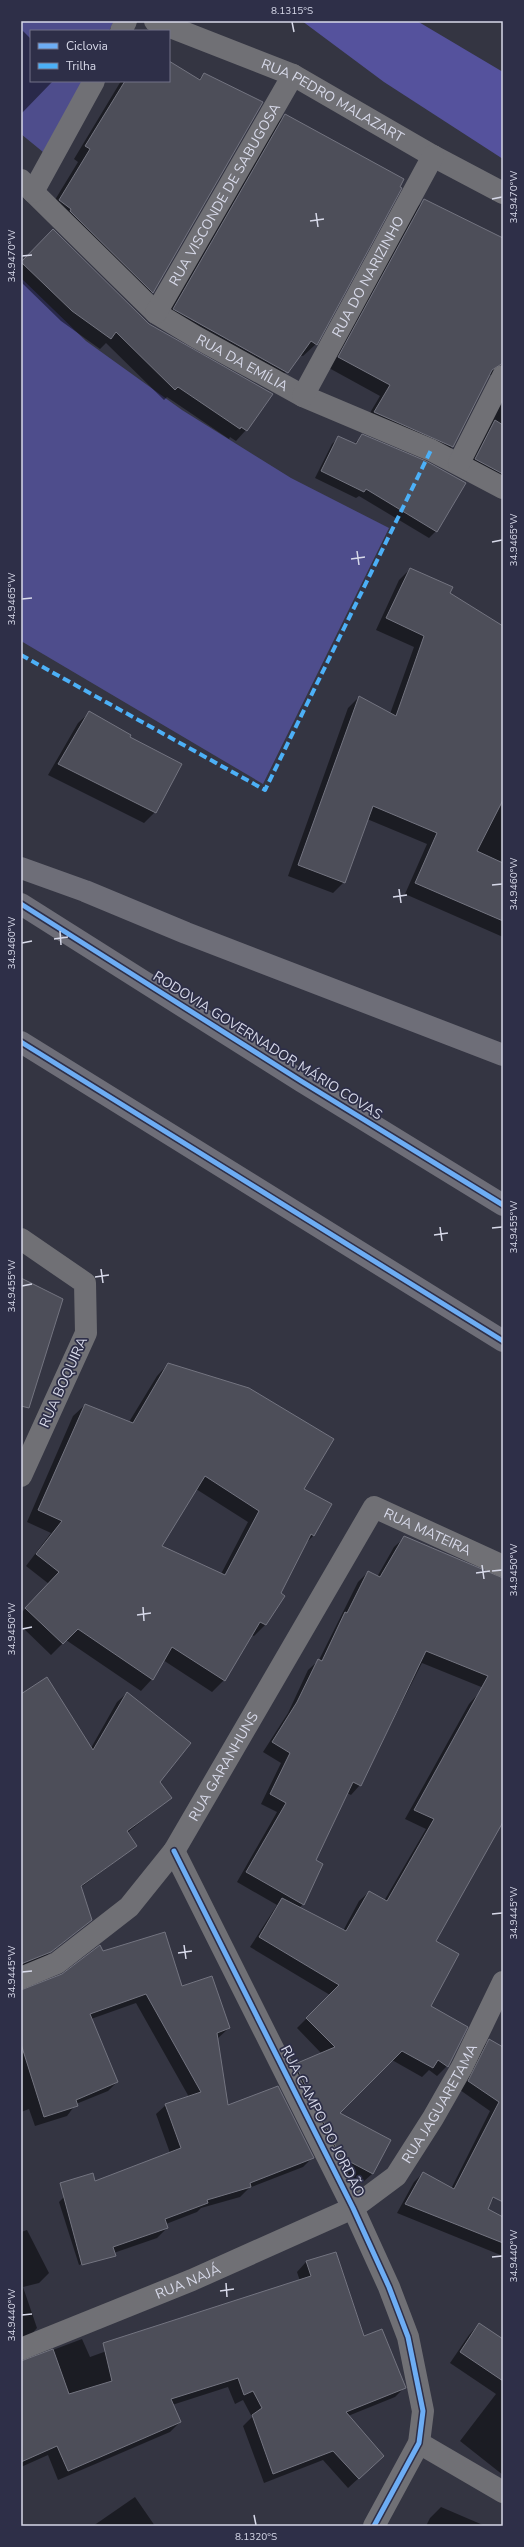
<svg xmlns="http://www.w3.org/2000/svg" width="524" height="2547" font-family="'Nunito Sans',sans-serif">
  <rect width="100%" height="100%" fill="#343542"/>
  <!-- green -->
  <path fill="#4e4d8c" d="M21,21H114L109,31H31V81H83L43,152L21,134Z
    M21,278L86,341L182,410L291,478L389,528L263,784L21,641Z"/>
  <!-- forest -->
  <path fill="#55529d" d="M302,21H417L503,72V159L384,82Z"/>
  <!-- shadow -->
  <path fill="#0007" fill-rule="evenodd" d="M21,29L31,39V81H53L21,114Z
    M169,62L198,80L204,74L152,292L140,304L47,213L78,162L74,159L121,81H169Z
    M285,115L316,344L303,356L300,355L275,385L161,321L273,127Z
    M424,200L503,239V382L498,375H488L452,447L441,457L364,423L380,396L329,368L414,211Z
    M42,241L149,324L246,430L236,441L230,437L229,439L167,397L164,400L106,343L100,349L61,321L21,282V263Z
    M503,395V493L465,470Z
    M362,436L436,531L429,538L359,496L356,498L315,478L332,444L339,437L354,444Z
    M410,569L503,627V937L405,894L427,844L367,819L344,882L333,893L288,876L348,708L359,697L390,714L414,647L376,630L399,580Z
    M89,713L129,738L155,812L144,823L48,775L78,723Z
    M168,1364L303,1489L314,1535L305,1544L280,1593L284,1596L265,1625L254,1636L251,1635L224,1680L212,1692L163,1660L152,1679L141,1691L66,1640L51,1655L21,1626V1613L49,1584L26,1566L51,1533L27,1522L73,1416L85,1405L129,1422L157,1376ZM196,1489L248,1522L221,1574L160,1547Z
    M404,1538L503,1590V1686L496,1693L422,1663L360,1785L351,1795L347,1793L315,1860L303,1904L299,1908L343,1931L359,1901L369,1892L384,1901L426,1829L405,1819L469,1704L478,1694L503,1708V1820L434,1942L430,2006L447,2066L437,2076L429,2070L422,2077L392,2060L339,2113L389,2140L372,2174L362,2183L332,2166L286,2074L296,2065L322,2054L297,2028L330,1995L250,1947L277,1905L237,1882L277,1812L261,1804L281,1763L263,1752L288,1713L308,1670L319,1660L358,1582L368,1572L377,1577L394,1547Z
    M127,1693L159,1782L170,1798L127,1833L136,1846L80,1888L91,1920L40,1961L21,1969V1695L91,1748L117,1702Z
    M102,1953L181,1988L229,2028L217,2039L228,2106L313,2157L303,2167L249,2188L240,2197L201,2208L197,2212L166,2224L167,2228L157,2238L79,2265L59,2202L69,2192L170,2153L156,2114L166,2105L189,2097L136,2003L91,2019L117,2082L108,2091L76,2104L67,2116L35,2126L29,2109L21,2112V1994L62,1975Z
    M489,2040L503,2049V2183L487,2209L503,2218V2256L397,2213L414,2182L423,2173L451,2189L490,2111L460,2090L480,2050Z
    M27,2230L49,2273L39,2283L23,2287L37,2328L28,2338L21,2341V2232Z
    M336,2253L364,2337L404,2388L395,2397L348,2416L373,2465L348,2488L323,2460L264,2483L243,2426L252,2417L243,2400L235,2404L228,2387L172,2405L180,2422L170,2432L58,2480L48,2455L21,2467V2362L82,2339L90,2357L300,2281L297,2272L306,2262Z
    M479,2324L503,2340V2475L460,2441L496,2394L450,2363L469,2335Z
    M135,2497L155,2526H93Z
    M441,2507L483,2525L482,2526H426L430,2518Z"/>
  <!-- building -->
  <path fill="#4d4e59" stroke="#737480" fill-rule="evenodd" d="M169,61L200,80L204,73L263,102L153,293L70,211L71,209L59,200L90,149L85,146L125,81H169Z
    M285,114L404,179L400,187L402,188L317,345L311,341L288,373L173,309Z
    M424,199L503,238V363L492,370L453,447L374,412L390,385L338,357Z
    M53,229L149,324L273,394L247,431L241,427L240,429L178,387L175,390L116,332L111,339L72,311L21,262Z
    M495,420L503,425V474L475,459Z
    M362,434L426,461L466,483L437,532L366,489L364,492L321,471L338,436L356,444Z
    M410,568L453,587L450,593L503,626V800L477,851L503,863V921L415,883L437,833L373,806L345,883L298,865L359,696L396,716L424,636L386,618Z
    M89,711L131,735L130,737L182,764L156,813L58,764Z
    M21,1278L63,1299L29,1408L21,1406Z
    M168,1363L249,1388L334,1439L304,1489L332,1504L314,1536L311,1534L281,1593L285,1596L266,1625L260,1622L225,1681L172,1647L153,1680L78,1629L63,1644L25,1608L59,1572L36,1554L62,1521L38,1510L85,1404L133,1423ZM205,1476L259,1511L225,1575L162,1546Z
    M404,1536L503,1578V1822L436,1941L459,1954L431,2006L468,2027L448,2067L438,2060L433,2068L402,2051L340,2113L391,2140L373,2174L341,2157L295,2064L335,2047L306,2018L339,1985L259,1937L282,1898L346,1931L369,1891L387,1901L434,1819L414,1810L488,1676L426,1651L361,1786L353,1782L316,1860L323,1864L304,1905L246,1872L286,1803L270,1794L290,1753L272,1742L297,1702L318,1659L322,1661L345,1612L347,1613L368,1571L380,1577Z
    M47,1677L93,1750L127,1692L191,1743L160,1782L172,1798L127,1831L137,1846L81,1886L92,1920L51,1952L21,1964V1694Z
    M165,1932L182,1986L212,1976L230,2028L217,2033L228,2105L278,2086L314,2158L250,2183L251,2187L207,2200L208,2203L165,2219L168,2228L113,2247L116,2256L82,2265L60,2183L93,2173L95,2181L181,2148L165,2104L201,2092L146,1994L90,2014L118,2082L76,2100L78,2106L44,2117L21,2044V1990L62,1974L100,1945L103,1951Z
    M489,2039L503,2047V2202L493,2197L488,2209L503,2217V2243L405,2204L423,2172L454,2189L499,2102L468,2081Z
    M336,2252L364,2336L382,2329L406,2388L346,2412L384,2456L359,2479L333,2451L273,2474L252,2415L262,2408L253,2391L244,2395L238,2378L171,2399L181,2422L68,2471L57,2446L21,2462V2361L53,2349L69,2394L112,2381L103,2343L311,2276L306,2261Z
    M479,2323L503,2339V2381L460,2352Z"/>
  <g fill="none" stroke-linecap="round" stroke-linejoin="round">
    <!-- street -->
    <g stroke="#707075" stroke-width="22">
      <path id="s1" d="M155,21L293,75L433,156L503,193"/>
      <path d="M121,31L126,21"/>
      <path id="s2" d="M21,180L156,313L196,337L303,396L431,450L503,488"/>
      <path d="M33,192L94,81"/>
      <path id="s3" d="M156,313L293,75"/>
      <path id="s4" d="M303,396L433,156"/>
      <path d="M459,463L503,376"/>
      <path d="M21,1239L85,1283L86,1333L21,1476"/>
      <path d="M174,1851L353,2208L389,2287L408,2337L423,2411L419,2443L374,2526"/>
      <path id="s5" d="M21,1978L57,1963L129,1907L174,1851L374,1507L503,1566"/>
      <path id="s6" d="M21,2349L192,2280L353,2208L396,2176L433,2118L462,2067L503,1982"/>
      <path d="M419,2443L503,2492"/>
    </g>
    <!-- highway -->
    <path stroke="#6e6e78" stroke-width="22" d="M21,868L85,891L186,933L503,1055
      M21,904L301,1081L503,1205
      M21,1042L503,1341"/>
    <!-- quiet -->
    <path stroke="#4cb0f7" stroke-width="4" stroke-dasharray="8 4" stroke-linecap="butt" d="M21,655L265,790L431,450"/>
    <!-- cycleway casing -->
    <g stroke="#2e2f48" stroke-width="8">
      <path id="cycleway" d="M21,904L301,1081L503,1205
        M21,1042L503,1341
        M174,1851L353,2208L389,2287L408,2337L423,2411L419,2443L374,2526"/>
    </g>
    <!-- cycleway -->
    <use href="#cycleway" stroke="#6dadf4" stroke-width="5"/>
  </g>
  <!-- ticks -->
  <path fill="none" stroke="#d7d9e9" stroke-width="1.5" d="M292,22L294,32M492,199L502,197M316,213L318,227M310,221L324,219M22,256L32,255M492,542L502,540M357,551L359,565M351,559L365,557M22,599L32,598M492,885L502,884M399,889L401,903M393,897L407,895M60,931L61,945M54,939L68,937M22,943L32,941M440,1227L442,1241M492,1228L502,1227M434,1235L448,1233M101,1269L103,1283M95,1277L109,1275M22,1286L32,1284M482,1565L484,1579M492,1571L502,1570M476,1573L490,1571M143,1607L144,1621M137,1615L151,1613M22,1629L32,1627M492,1914L502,1913M184,1945L186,1959M178,1953L192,1951M22,1972L32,1971M492,2257L502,2256M226,2283L227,2297M220,2291L234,2289M22,2315L32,2314M254,2515L256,2525"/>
  <g text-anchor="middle" stroke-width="3.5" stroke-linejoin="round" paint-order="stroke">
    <!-- street labels -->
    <g font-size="14" fill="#d7d9e9" stroke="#2e2f48">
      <text dy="5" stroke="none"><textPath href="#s1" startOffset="195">RUA PEDRO MALAZART</textPath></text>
      <text dy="5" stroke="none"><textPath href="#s3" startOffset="137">RUA VISCONDE DE SABUGOSA</textPath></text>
      <text dy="5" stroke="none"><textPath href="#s4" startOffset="136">RUA DO NARIZINHO</textPath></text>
      <text dy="5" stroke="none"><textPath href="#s2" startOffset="289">RUA DA EMÍLIA</textPath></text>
      <text transform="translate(268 1045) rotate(32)" y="5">RODOVIA GOVERNADOR MÁRIO COVAS</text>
      <text transform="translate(63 1382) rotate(-66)" y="5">RUA BOQUIRA</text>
      <text dy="5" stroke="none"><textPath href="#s5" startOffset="659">RUA MATEIRA</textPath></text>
      <text dy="5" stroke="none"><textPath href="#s5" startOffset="300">RUA GARANHUNS</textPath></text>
      <text dy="5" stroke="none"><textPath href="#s6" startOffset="499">RUA JAGUARETAMA</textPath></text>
      <text transform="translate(323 2121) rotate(63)" y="5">RUA CAMPO DO JORDÃO</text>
      <text dy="5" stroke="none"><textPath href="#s6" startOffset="180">RUA NAJÁ</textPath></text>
    </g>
  </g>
  <!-- border -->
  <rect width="524" height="2547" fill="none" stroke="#2e2f48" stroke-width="44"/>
  <!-- legend -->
  <rect x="30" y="30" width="140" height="52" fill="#2e2f48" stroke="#727388"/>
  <rect x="38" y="43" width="20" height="6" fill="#6dadf4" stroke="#727388"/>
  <text x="66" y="50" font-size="12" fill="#d7d9e9">Ciclovia</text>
  <rect x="38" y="63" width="20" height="6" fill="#4cb0f7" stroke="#727388"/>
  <text x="66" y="70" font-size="12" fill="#d7d9e9">Trilha</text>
  <rect x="22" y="22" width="480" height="2503" fill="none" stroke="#d7d9e9" stroke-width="1.5"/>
  <g font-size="10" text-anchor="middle" fill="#d7d9e9">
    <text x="292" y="14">8.1315°S</text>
    <text transform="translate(513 197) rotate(-90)" y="4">34.9470°W</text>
    <text transform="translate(11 256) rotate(-90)" y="4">34.9470°W</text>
    <text transform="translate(513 540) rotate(-90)" y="4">34.9465°W</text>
    <text transform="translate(11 599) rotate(-90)" y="4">34.9465°W</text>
    <text transform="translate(513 884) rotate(-90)" y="4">34.9460°W</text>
    <text transform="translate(11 943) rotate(-90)" y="4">34.9460°W</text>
    <text transform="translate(513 1227) rotate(-90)" y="4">34.9455°W</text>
    <text transform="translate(11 1286) rotate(-90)" y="4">34.9455°W</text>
    <text transform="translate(513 1570) rotate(-90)" y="4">34.9450°W</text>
    <text transform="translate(11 1629) rotate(-90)" y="4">34.9450°W</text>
    <text transform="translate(513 1913) rotate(-90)" y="4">34.9445°W</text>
    <text transform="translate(11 1972) rotate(-90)" y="4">34.9445°W</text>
    <text transform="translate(513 2256) rotate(-90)" y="4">34.9440°W</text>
    <text transform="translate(11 2315) rotate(-90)" y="4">34.9440°W</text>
    <text x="256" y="2540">8.1320°S</text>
  </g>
</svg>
